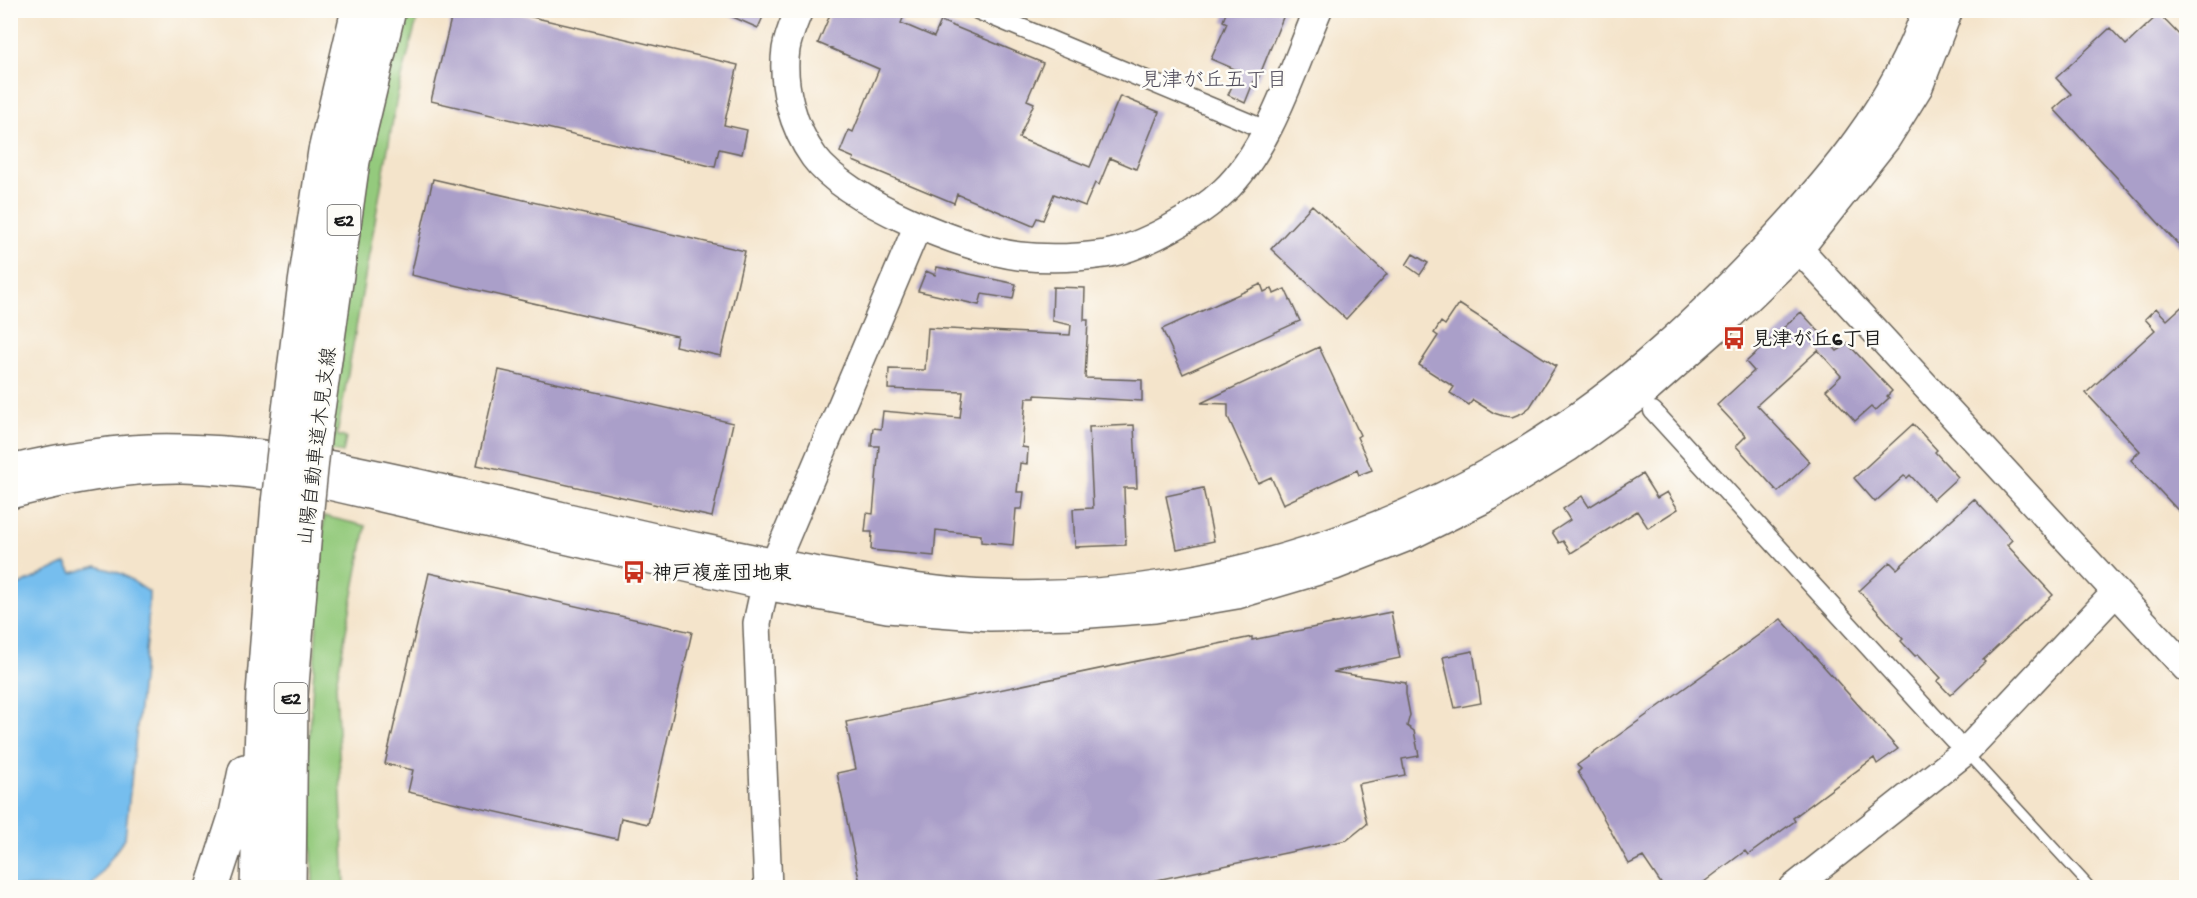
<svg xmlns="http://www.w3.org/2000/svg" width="2197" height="898" font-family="'Gochi Hand','Klee One',sans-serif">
  <rect width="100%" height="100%" fill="#fdfcf7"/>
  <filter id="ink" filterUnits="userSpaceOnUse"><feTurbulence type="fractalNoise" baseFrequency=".0167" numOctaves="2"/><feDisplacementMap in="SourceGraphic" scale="12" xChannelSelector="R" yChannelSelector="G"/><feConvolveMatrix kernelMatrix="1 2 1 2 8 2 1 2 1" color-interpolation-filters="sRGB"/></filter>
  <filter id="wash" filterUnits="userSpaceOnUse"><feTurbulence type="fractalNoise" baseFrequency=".008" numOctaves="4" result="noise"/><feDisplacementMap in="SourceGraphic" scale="24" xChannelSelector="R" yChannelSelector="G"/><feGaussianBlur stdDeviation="1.35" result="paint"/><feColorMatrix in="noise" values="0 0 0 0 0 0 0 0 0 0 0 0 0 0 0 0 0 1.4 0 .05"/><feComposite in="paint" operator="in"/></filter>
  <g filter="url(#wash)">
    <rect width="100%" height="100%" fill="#f4e4cb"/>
    <!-- green -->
    <path fill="#94ca7d" stroke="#58734c" stroke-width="1.5" d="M403,11H419L397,97L337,435L346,438L343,453L326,450L362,174Z
      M324,516L366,526L336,684L345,887H313L308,758Z"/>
    <!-- water -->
    <path fill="#76beee" stroke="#496d85" stroke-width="1.5" d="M66,563L72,573L97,566L122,574L149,592L148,624L125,838L91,887H11V589Z"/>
    <g id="blocks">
      <!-- building -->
      <path fill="#aa9fc9" d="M453,10H502L738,65L724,125L747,130L742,154L719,149L715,167L431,101Z
        M717,10H766L758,28Z
        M832,10H891L904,16L901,23L934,37L941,21L1043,63L1027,100L1034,103L1019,138L1090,167L1120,96L1159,112L1136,169L1110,158L1099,185L1095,183L1085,206L1054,194L1043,220L1037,218L1033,226L957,194L954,203L853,161L854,158L840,152L849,130L853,132L879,69L818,43Z
        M1227,10H1286L1258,79L1255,78L1245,103L1228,95L1239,71L1211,59L1227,23L1223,21Z
        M2159,14L2187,43V254L2054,109L2071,94L2056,78L2110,28L2126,45Z
        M433,179L745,251L721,356L675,346L677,336L411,275Z
        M1312,205L1387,274L1346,319L1271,249Z
        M1413,254L1428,263L1420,275L1406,265Z
        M937,267L1016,284L1013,299L982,294L979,305L918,291L926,271L935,275Z
        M1261,284L1264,292L1272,288L1274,294L1285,289L1300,321L1183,374L1162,329Z
        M1053,287L1085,288L1084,320H1088L1085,378L1142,380V401L1035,395V398H1026L1022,447L1028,448L1027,464L1020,463L1017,492H1024L1022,509H1016L1013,545L981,542V535L936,530L934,556L871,550L872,532H865L867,513L873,514L879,446H871L873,428L881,429L883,411L960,418L963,392L888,389L889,369L925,370L928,328L1070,335L1071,325L1052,321Z
        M2187,302V520L2131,460L2140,451L2086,393L2155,330L2145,319L2156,308L2167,320Z
        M1459,304L1556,366L1530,407L1522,413L1512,417L1503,416L1494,413L1473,400L1469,405L1450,393L1454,387L1419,365L1438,336L1434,333L1441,322L1445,325Z
        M1801,312L1837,351L1848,344L1892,391L1887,396L1889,398L1875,411L1871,407L1855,421L1826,390L1841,376L1818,350L1757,405L1810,462L1778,492L1736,446L1746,436L1717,405L1754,371L1746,362Z
        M1319,347L1360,435L1357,437L1372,470L1359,475L1357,470L1283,504L1271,477L1258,483L1228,417V404L1201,403Z
        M499,370L733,423L712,517L477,465Z
        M1913,424L1937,450L1935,452L1958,477L1933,500L1910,475L1907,478L1904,476L1875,502L1854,478Z
        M1134,425L1137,488H1124L1126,545L1075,547L1073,509L1093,508L1089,427Z
        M1642,474L1657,498L1667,492L1678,509L1648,528L1637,511L1571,553L1563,541L1559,543L1552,532L1570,520L1563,509L1582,496L1589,507Z
        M1203,488L1214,541L1177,549L1166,496Z
        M1974,499L2012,540L2007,545L2053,595L1983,660L1985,662L1950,695L1937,681L1941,678L1918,654L1915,656L1901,641L1903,639L1859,591L1890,562L1897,569Z
        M429,573L692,632L648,824L621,818L617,839L408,792L413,770L385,764Z
        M1391,612L1400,658L1333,672L1406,683V694L1410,715L1407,726L1414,731L1419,756L1402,759L1405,775L1358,784L1367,824L1347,840L1119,888H861L837,773L856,769L846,722L1252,637V640Z
        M1781,619L1898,749L1877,764L1874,758L1793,818L1795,821L1748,855L1745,851L1704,882L1709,888H1664L1643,857L1629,864L1578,772L1581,769L1577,765Z
        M1473,651L1481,703L1455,708L1443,657Z"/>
    </g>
  </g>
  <g filter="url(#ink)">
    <use href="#blocks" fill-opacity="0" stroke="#686259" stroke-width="1.5"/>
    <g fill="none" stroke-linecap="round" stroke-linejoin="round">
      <!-- lane casing -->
      <g stroke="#686259" stroke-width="12">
        <path id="lane" d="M1967,753L2091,888"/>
      </g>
      <!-- street casing -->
      <g stroke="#686259" stroke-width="21">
        <path id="street" d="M978,10L1266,130
          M1653,411L1954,740"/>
      </g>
      <!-- secondary casing -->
      <g stroke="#686259" stroke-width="30">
        <path id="secondary" d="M799,10C794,23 788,36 786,49C781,85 793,128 814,157C847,202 964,249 1019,256C1047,259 1077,258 1105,254C1141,248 1198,216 1224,191C1269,149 1294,66 1318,10
          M1788,237L2186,668
          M10,469C67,455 124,446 182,448C291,450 397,479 503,502C616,528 729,556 843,575C893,584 944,593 994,594C1233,604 1484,509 1662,349C1697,318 1730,285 1762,251C1830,180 1894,104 1926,10
          M10,495C64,481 127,468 183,469C231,470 278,477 325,485L765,586L887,609L990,617L1077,615L1155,609L1237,595L1335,566L1406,538L1489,497L1568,448L1645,392L1722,324L1799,250L1886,140L1919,87L1949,10
          M768,888L757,623L765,586L918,225
          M1793,888L1965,752L2116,592"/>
      </g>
      <!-- highway casing -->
      <g stroke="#686259" stroke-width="36">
        <path id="highway" d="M287,426L305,283L325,151L358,10
          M315,431L353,161L389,10
          M212,888L236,814L245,771
          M257,888L263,693L278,503
          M289,888L291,696L307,508"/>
      </g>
      <!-- lane -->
      <use href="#lane" stroke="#fff" stroke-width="9"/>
      <!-- street -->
      <use href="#street" stroke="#fff" stroke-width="18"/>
      <!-- secondary -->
      <use href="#secondary" stroke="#fff" stroke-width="27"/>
      <!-- highway -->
      <use href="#highway" stroke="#fff" stroke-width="33"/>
      <!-- highway-bridge casing -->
      <g stroke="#686259" stroke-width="36" stroke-linecap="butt">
        <path id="highway-bridge" d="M278,503L287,426
          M307,508L315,431"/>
      </g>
      <!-- highway-bridge -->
      <use href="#highway-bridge" stroke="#fff" stroke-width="33"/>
    </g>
  </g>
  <!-- icons -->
  <defs>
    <g id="bus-bare" transform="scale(1.8)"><path d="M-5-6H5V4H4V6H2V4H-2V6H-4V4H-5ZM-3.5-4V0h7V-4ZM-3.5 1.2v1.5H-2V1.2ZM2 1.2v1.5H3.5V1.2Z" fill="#c8321e" stroke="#fdfcf7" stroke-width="2.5" paint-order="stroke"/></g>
  </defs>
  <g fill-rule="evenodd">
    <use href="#bus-bare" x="1734" y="338"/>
    <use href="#bus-bare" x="634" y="572"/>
  </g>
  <g text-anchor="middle" stroke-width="5" stroke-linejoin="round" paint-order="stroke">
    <!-- shield labels -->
    <g fill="#fdfcf7" stroke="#605f5e" stroke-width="1.5">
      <rect x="327.5" y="205" width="33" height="30" rx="4.5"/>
      <rect x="274.5" y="683" width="33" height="30" rx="4.5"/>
    </g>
    <g font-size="18" font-weight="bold" fill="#1c1c1c">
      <text x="344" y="226">E2</text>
      <text x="291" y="704">E2</text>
    </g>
    <!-- poi labels -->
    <g font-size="20" font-weight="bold" fill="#1c1c1c" stroke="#fdfcf7" text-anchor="start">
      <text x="1752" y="345">見津が丘6丁目</text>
      <text x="652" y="579">神戸複産団地東</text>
    </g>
    <!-- street labels -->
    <g font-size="20" fill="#1c1c1c" stroke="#fdfcf7">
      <text transform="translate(316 446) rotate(-83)" y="7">山陽自動車道木見支線</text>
    </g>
    <!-- neighbourhood labels -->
    <g font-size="21" fill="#4e4a59" stroke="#fdfcf7">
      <text x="1214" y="86">見津が丘五丁目</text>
    </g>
  </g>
  <!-- margin -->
  <rect width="2197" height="898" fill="none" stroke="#fdfcf7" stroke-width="36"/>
</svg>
